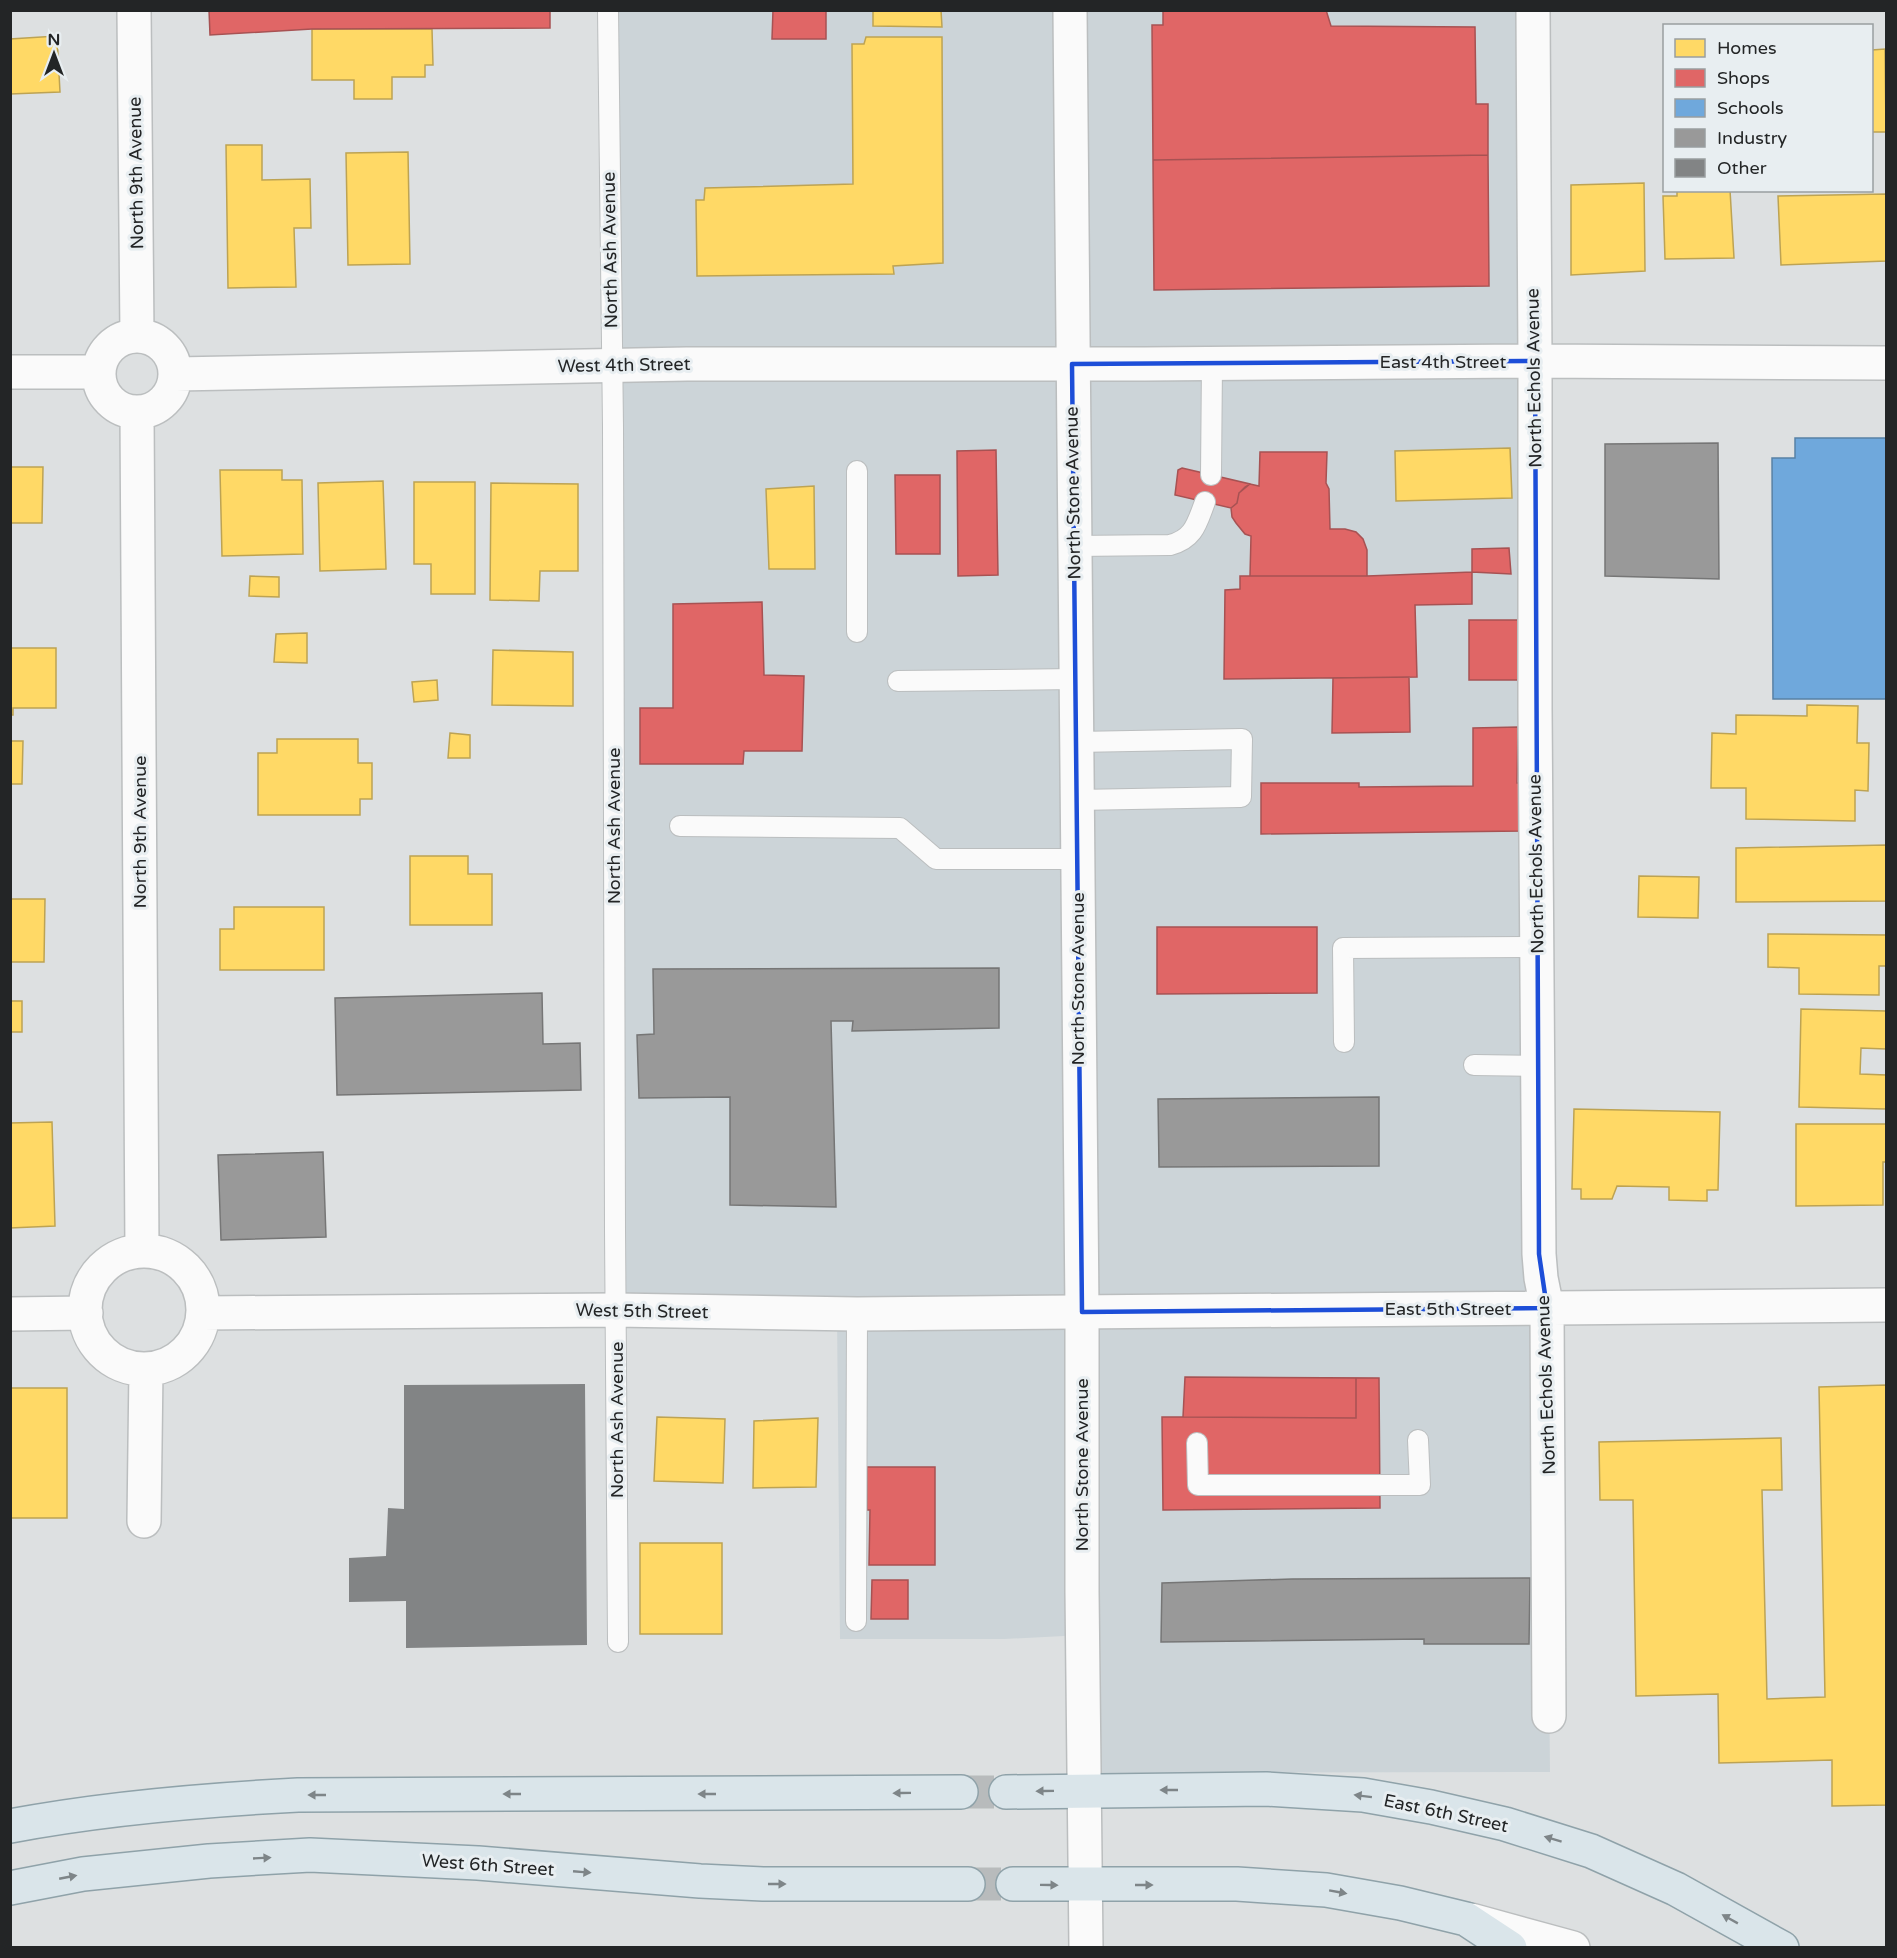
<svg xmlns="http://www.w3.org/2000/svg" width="1897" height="1958" font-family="'Varela Round',sans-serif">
  <rect width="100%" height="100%" fill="#dde0e1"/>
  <!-- built -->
  <path fill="#ccd4d8" d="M608,11H1533L1550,1772L1084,1773L1083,1635L1004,1639H840L837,1314L616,1310Z"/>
  <!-- homes -->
  <path fill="#ffd966" stroke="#bda353" stroke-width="1.5" d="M873,10H941L942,27L873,26Z
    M312,29H432L433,65H425V77H392V99H354V80H312Z
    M57,36L60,92L10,94V39Z
    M866,37H942L943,263L893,266L894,274L697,276L696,200H704L705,188L853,184L852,44H864Z
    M1885,49L1886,132H1872V50Z
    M226,145H262V180L310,179L311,228H294L296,287L228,288Z
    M408,152L410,264L348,265L346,153Z
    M1644,183L1645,271L1571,275V185Z
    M1677,190H1730L1734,258L1665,259L1663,196H1677Z
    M1886,194V261L1781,265L1778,196Z
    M1510,448L1512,498L1396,501L1395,451Z
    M10,467H43L42,523H10Z
    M220,470H282V480H302L303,554L222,556Z
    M383,481L386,569L320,571L318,483Z
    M414,482H475V594H431V564H414Z
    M491,483L578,484V571H540L539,601L490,600Z
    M814,486L815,569H769L766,489Z
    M250,576L279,577V597L249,596Z
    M307,633V663L274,662L276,634Z
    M10,648H56V708H13V715H10Z
    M493,650L573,652V706L492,705Z
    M437,680L438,700L414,702L412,682Z
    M1807,705L1858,706L1857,743H1869L1868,791L1855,790V821L1746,819V788H1711L1712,733L1736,734V715L1807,716Z
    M450,733L470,735V758H448Z
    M277,739H358V763H372V799H360V815H258V753H277Z
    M10,741H23L22,784H11L10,805Z
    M1886,845V901L1736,902V848Z
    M410,856H468V874H492V925H410Z
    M1639,876L1699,877L1698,918L1638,917Z
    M10,899H45L44,962H10Z
    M234,907H324V970H220V929H234Z
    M1768,934L1886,935V966H1879V995L1799,994V968L1768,967Z
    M10,1001H22V1032H10Z
    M1801,1009L1886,1011V1049L1861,1048L1860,1074L1886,1075V1109L1799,1107Z
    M1574,1109L1720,1112L1718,1190H1707V1201L1669,1200V1187L1617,1186L1612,1199H1581V1189H1572Z
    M52,1122L55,1226L10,1228V1123Z
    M1796,1124H1886V1162H1883V1205L1796,1206Z
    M1886,1385V1805L1832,1806V1760L1719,1763L1718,1694L1636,1696L1633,1500H1600L1599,1442L1781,1438L1782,1490H1762L1767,1699L1825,1697L1819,1387Z
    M10,1388H67V1518H10Z
    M657,1417L725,1419L723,1483L654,1481Z
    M818,1418L816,1487L753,1488L754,1421Z
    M640,1543H722V1634H640Z"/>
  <!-- shops -->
  <path fill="#e06666" stroke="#a75253" stroke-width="1.5" d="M209,10H550V28L312,29L210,35Z
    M773,10H826V39H772Z
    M1163,10H1326L1331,26L1475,27L1476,104H1488V155L1153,160L1152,25H1163Z
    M1488,155L1489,286L1154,290L1153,160Z
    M996,450L998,575L958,576L957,451Z
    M1260,452H1327L1326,483L1329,489L1330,529H1345L1356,532L1363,539L1367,550V576H1250L1251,536L1245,534L1236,523L1232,517L1231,508L1237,503L1239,493L1245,487L1250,484L1259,486Z
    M1182,468L1250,484L1239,493L1237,503L1231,508L1175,495L1178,470Z
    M895,475H940V554H896Z
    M1509,548L1511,574L1472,572V549Z
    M1472,572V604L1415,605L1417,677L1224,679L1225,590L1240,589V576H1367Z
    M762,602L764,675L804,676L802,751H744L743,764H640V708H673V604Z
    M1469,620H1518V680H1469Z
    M1409,677L1410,732L1332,733L1333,678Z
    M1518,727L1517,783H1522V831L1261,834V783H1359V787L1473,786V728Z
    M1157,927H1317V993L1157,994Z
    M1185,1377L1379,1378L1380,1508L1163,1510L1162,1417H1183Z
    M1185,1377L1356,1378V1418L1183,1417Z
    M867,1467H935V1565H869L870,1510H867Z
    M872,1580H908V1619H871Z"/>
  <!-- schools -->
  <path fill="#6fa8dc" stroke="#5881a5" stroke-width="1.5" d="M1795,438H1886V699H1773L1772,458H1795Z"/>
  <!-- industry -->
  <path fill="#999" stroke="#767676" stroke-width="1.5" d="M1718,443L1719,579L1605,576V444Z
    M999,968V1028L852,1031L853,1021H831L836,1207L730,1205V1097L639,1098L637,1035L654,1034L653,969Z
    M542,993L543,1044L580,1043L581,1090L337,1095L335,998Z
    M1379,1097V1166L1159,1167L1158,1099Z
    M323,1152L326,1237L221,1240L218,1155Z
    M1530,1578L1529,1644H1424V1639L1161,1642L1162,1583L1292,1579Z"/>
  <!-- building -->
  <path fill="#828485" d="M585,1384L587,1645L406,1648V1601L349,1602V1558L386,1556L388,1508L404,1509V1385Z"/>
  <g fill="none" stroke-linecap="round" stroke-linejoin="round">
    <!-- primary-tunnel -->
    <path stroke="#b8bbbc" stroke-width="33" stroke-dasharray="33 16" stroke-linecap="butt" d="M961,1792H1006
      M968,1884H1013"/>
    <!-- lane casing -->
    <g stroke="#bbbebf" stroke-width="22">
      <path id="lane" d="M608,10L613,427L615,1230L618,1642
        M857,471V632
        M1211,475L1212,363
        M1074,546L1170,545C1194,539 1197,523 1205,502
        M898,681L1076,679
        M1076,742L1242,739L1241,797L1077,800
        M680,826L900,828L936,859H1077
        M1344,1042L1343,948L1537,947
        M1474,1065L1538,1066
        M1197,1443L1198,1485H1420L1418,1440
        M856,1621L857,1314"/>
    </g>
    <!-- street casing -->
    <g stroke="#bbbebf" stroke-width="36">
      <path id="street" d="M134,10L137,336
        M1533,10L1535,361V708L1539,1254L1541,1278L1547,1308L1549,1716
        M99 374a38 38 0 1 1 76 0a38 38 0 1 1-76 0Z
        M10,372H98
        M176,374L687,364H1144L1535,361L1886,363
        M137,412L142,1251
        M85 1310a59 59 0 1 1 118 0a59 59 0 1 1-118 0Z
        M203,1313L616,1310L857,1314L1886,1305
        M10,1314L86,1313
        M144,1521L146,1369"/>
    </g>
    <!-- secondary casing -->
    <g stroke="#bbbebf" stroke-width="36">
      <path id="secondary" d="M1070,10L1082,1312V1591L1086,1948
        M1471,1920L1573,1948"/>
    </g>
    <!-- primary casing -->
    <g stroke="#8fa2a9" stroke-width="36">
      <path id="primary" d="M1006,1792L1266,1789L1363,1795L1431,1807L1505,1824L1591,1851L1676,1889L1782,1948
        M10,1826C105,1808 201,1800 298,1795L961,1792
        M1013,1884H1237L1326,1890L1400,1903L1466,1919L1510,1948
        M10,1888L83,1874L209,1861L310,1855L478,1863L700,1881L763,1884H968"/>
    </g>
    <!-- lane -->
    <use href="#lane" stroke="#fafafa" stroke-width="20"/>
    <!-- street -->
    <use href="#street" stroke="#fafafa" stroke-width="33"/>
    <!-- secondary -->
    <use href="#secondary" stroke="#fafafa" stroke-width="33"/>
    <!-- primary -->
    <use href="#primary" stroke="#dae5ea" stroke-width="33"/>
  </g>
  <!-- one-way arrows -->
  <defs><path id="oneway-solid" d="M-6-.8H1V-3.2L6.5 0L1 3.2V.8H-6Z" transform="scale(1.5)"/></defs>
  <g fill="#7e8588">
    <use href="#oneway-solid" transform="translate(1169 1790) rotate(180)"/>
    <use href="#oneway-solid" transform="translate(1045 1791) rotate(179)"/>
    <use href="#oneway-solid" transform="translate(902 1793) rotate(179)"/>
    <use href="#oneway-solid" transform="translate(512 1794) rotate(180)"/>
    <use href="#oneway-solid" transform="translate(707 1794) rotate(180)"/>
    <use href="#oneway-solid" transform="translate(317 1795) rotate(180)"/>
    <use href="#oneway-solid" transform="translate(1363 1796) rotate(-173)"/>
    <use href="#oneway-solid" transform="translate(1553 1839) rotate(-163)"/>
    <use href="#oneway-solid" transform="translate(262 1858) rotate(-3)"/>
    <use href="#oneway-solid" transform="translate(582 1872) rotate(5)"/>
    <use href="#oneway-solid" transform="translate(68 1877) rotate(-11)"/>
    <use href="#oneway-solid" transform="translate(777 1884)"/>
    <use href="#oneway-solid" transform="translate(1049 1885) rotate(1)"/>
    <use href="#oneway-solid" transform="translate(1144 1885)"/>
    <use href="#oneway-solid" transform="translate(1338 1892) rotate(10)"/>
    <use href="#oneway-solid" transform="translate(1730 1919) rotate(-151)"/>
  </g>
  <!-- marked area -->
  <path fill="none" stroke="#1d4ed8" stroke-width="4.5" stroke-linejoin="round" d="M1535,361L1539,1254L1547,1308L1082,1312L1072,364Z"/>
  <g text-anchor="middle" stroke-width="6" stroke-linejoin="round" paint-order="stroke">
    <!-- street labels -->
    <g font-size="18" fill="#232526" stroke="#e8eef1">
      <text transform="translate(136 173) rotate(-91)" y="6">North 9th Avenue</text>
      <text transform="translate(610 250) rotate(-91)" y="6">North Ash Avenue</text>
      <text x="1443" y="368">East 4th Street</text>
      <text transform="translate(624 365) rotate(-1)" y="6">West 4th Street</text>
      <text transform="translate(1534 378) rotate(-91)" y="6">North Echols Avenue</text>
      <text transform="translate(1073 493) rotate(-91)" y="6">North Stone Avenue</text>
      <text transform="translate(614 826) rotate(-90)" y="6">North Ash Avenue</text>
      <text transform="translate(140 832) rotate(-90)" y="6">North 9th Avenue</text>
      <text transform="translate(1536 864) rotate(-91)" y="6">North Echols Avenue</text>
      <text transform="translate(1078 979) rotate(-90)" y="6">North Stone Avenue</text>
      <text x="1448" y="1315">East 5th Street</text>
      <text transform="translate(642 1311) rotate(1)" y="6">West 5th Street</text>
      <text transform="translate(1546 1385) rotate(-92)" y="6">North Echols Avenue</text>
      <text transform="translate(617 1420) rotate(-90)" y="6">North Ash Avenue</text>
      <text transform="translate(1082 1465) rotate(-90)" y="6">North Stone Avenue</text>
      <text transform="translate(1446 1813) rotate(12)" y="6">East 6th Street</text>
      <text transform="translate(488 1865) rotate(4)" y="6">West 6th Street</text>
    </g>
  </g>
  <!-- border -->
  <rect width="1897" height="1958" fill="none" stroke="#232526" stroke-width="24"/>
  <!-- legend -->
  <rect x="1663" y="24" width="210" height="168" fill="#e8eef1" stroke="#999ea0" stroke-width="1.5"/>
  <rect x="1675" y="39" width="30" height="18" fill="#ffd966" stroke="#999ea0" stroke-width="1.5"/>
  <text x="1717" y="54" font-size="18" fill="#232526">Homes</text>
  <rect x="1675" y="69" width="30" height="18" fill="#e06666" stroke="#999ea0" stroke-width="1.5"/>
  <text x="1717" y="84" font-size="18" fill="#232526">Shops</text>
  <rect x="1675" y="99" width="30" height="18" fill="#6fa8dc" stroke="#999ea0" stroke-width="1.5"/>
  <text x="1717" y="114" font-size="18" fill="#232526">Schools</text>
  <rect x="1675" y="129" width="30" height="18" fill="#999999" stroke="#999ea0" stroke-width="1.5"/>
  <text x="1717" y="144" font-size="18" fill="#232526">Industry</text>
  <rect x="1675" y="159" width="30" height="18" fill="#828485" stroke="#999ea0" stroke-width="1.5"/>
  <text x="1717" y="174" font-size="18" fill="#232526">Other</text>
  <!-- north arrow -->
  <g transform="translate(54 54)" stroke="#e8eef1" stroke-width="4.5" paint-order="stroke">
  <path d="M0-4.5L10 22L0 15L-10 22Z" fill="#232526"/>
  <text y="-9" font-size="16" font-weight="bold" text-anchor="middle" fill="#232526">N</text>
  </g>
</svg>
